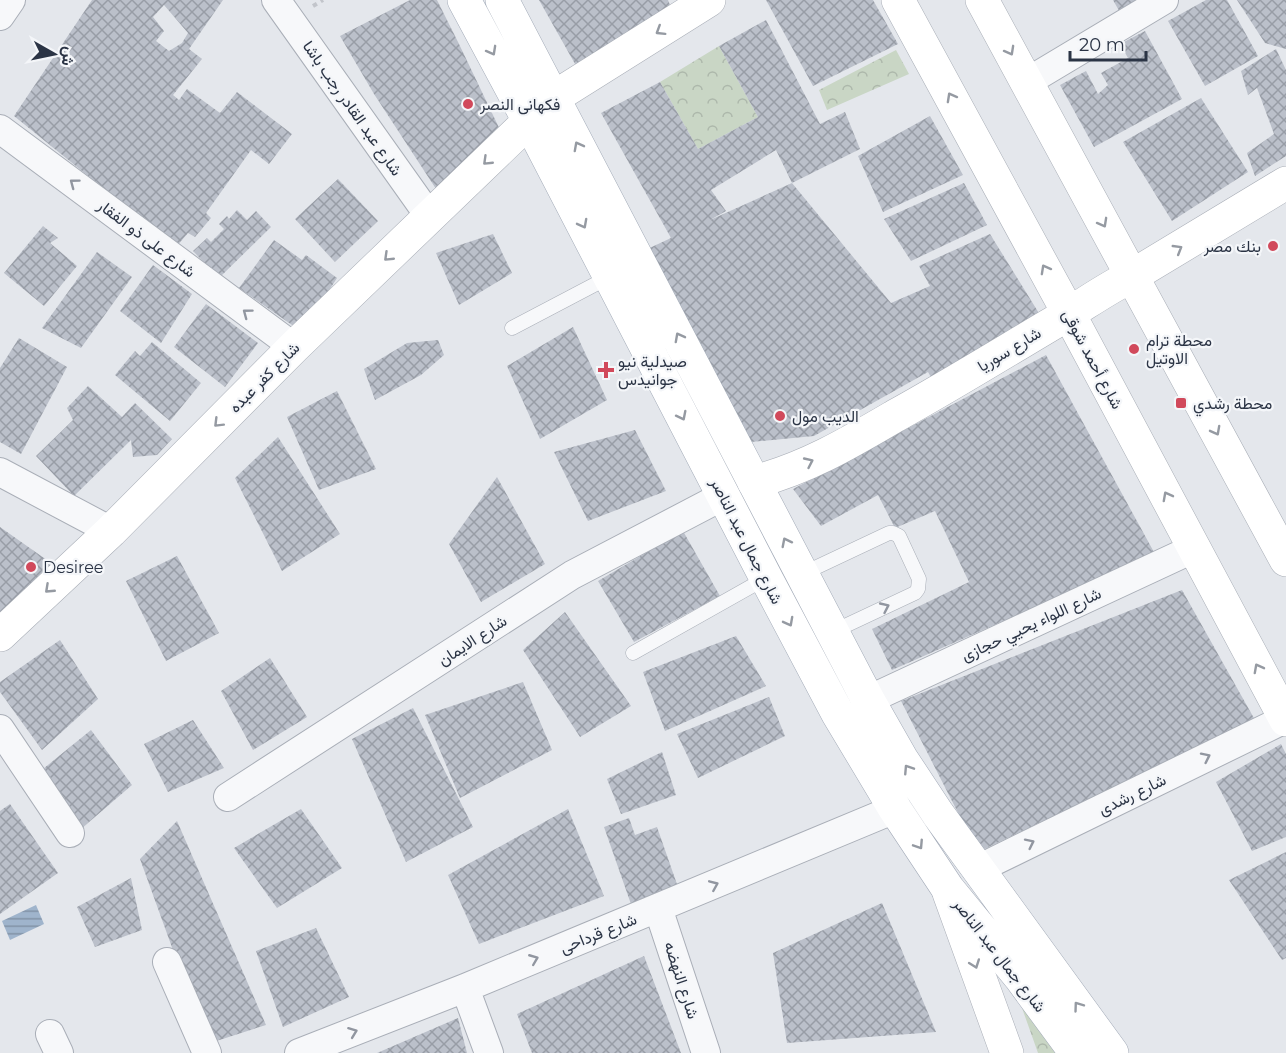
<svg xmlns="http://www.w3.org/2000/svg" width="1286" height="1053" font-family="Montserrat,Vazirmatn,sans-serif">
  <defs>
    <pattern id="forest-crowns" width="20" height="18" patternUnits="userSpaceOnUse" patternTransform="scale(1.5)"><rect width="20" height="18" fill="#c9d6c5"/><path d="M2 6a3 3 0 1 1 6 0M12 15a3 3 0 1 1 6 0" fill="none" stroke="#adb8ab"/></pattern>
    <pattern id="water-rules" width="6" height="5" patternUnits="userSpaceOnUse" patternTransform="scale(1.5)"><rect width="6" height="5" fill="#9fb4cc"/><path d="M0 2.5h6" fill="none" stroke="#8293a7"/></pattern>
    <pattern id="building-cross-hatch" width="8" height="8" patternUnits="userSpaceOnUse" patternTransform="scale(1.5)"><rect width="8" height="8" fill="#bbc0ca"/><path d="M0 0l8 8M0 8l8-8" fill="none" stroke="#989da6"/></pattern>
  </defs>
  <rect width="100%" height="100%" fill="#e4e7ec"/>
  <!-- forest -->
  <path fill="url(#forest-crowns)" d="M719,46L758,117L698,149L660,82Z
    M896,50L909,74L827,110L819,90Z
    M1022,1008L1060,1053H1038Z"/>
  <!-- water -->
  <path fill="url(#water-rules)" d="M36,905L44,924L10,940L2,921Z"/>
  <!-- building -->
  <path fill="url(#building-cross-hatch)" fill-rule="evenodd" d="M92,0H223L189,49L202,59L173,95L179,100L187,89L220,113L237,92L292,134L269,164L251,150L206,213L211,218L195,237L188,233L176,247L14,116ZM164,5L188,33L182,43L169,51L156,41L164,31L153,17Z
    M410,0H437L459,44L503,136L440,195L374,94L340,36Z
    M539,0H668L672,10L579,71Z
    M766,0H873L898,44L813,86Z
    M1113,0H1149L1122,16Z
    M1206,0H1227L1258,56L1205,86L1168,21Z
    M1237,0H1286V49L1265,43Z
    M766,20L820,124L845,112L860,149L792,183L776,150L711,190L726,211L710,220L792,183L891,303L930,286L919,266L990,234L1045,323L932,379L928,372L814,436L740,443L641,252L671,238L601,113L660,82L698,149L758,117L719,46Z
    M1145,31L1182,99L1094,147L1060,85L1086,71L1098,94L1108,85L1101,73L1128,58L1120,44Z
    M1276,49L1286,70V156L1255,176L1247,153L1274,134L1257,88L1248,95L1241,71Z
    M1201,98L1248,172L1172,221L1123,142Z
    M930,116L963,175L883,212L858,156Z
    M338,179L378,221L335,262L295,219Z
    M964,183L987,225L911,261L884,219Z
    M237,210L247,220L256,211L271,227L219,278L193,251L207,238L211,242L224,229L219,224L227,216L229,219Z
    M43,226L58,238L50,243L77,266L44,306L4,273Z
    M493,234L512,273L459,305L436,253Z
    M274,240L302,260L306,255L337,278L302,332L239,288Z
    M97,252L132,277L81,348L42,328Z
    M153,265L192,294L161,343L120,311Z
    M206,304L258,343L225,387L174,347Z
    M573,327L607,400L540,439L507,366Z
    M19,338L67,367L21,454L0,442V368Z
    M438,340L444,355L421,375L375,400L364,369L407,343Z
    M152,342L201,383L170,421L115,375L135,351L140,356Z
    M1046,355L1155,554L892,670L872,629L969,582L935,511L895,528L878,495L821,526L793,489Z
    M88,386L122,417L135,403L172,439L157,455L133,457L131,440L74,496L36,456L73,420L67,408Z
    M337,391L376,469L319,490L287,417Z
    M635,430L666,491L588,521L554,452Z
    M278,437L340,534L282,571L235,478Z
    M497,477L545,564L481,602L449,544Z
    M0,527L61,570L0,630Z
    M683,531L720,596L634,642L598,581Z
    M177,556L219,633L166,661L126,581Z
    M1182,590L1255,720L978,852L901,701Z
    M565,612L631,706L580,737L523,650Z
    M736,636L766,686L665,731L643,672Z
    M60,640L98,699L42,750L0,692V682Z
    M270,658L307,717L253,750L221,691Z
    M523,682L552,750L460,798L425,715Z
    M769,697L785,736L698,778L677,734Z
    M413,708L473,827L406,862L352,739Z
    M193,720L224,768L168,792L144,744Z
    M91,730L132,785L81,829L43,769Z
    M1281,744L1286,754V837L1252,851L1216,782Z
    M662,752L676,795L621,814L607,779Z
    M10,804L58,873L0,914V811Z
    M301,809L342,868L277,908L234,848Z
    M568,809L604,896L479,944L448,875Z
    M629,818L635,835L657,827L679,890L632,907L604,827Z
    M177,821L266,1025L207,1044L140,859Z
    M1286,852V958L1282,960L1229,880Z
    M131,878L142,930L95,947L77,907Z
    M882,903L936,1032L787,1043L773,953Z
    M316,928L349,997L283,1027L256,951Z
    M644,956L681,1053H532L517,1014Z
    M458,1018L467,1053H377Z"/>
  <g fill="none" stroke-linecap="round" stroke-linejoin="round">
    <!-- lane casing -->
    <g stroke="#a9aeb7" stroke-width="15">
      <path id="lane" d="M512,328L611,276
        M802,574L889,533H893L899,536L919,579L918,589L915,593L832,632
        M633,653L766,578"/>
    </g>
    <!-- street casing -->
    <g stroke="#a9aeb7" stroke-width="30">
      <path id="street" d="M276,0L430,217
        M0,16L11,0
        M1027,82L1164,0
        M0,129L294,347
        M0,472L111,531
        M868,700L1195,548
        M0,729L70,833
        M228,797L572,575L723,496
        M978,869L1285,719
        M658,908L706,1053
        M167,962L207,1053
        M465,988L489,1053
        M50,1034L59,1053
        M299,1053L465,988L895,809"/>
    </g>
    <!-- secondary casing -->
    <g stroke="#a9aeb7" stroke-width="34">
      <path id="secondary" d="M898,0L1069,314L1286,720
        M982,0L1286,560
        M754,482C807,468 849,443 895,416C953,384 1009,349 1065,316C1088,302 1109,287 1132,276L1286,183
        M0,635L111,531L294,347L553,98L709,0
        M949,893L1007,1053"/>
    </g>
    <!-- primary casing -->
    <g stroke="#a3abb8" stroke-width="34">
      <path id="primary" d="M464,0L529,121L766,578L838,714L895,809L948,889L1020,977L1076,1053
        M502,0L868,700L901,758L938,814L1112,1053"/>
    </g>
    <!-- path -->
    <path stroke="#c2c5cb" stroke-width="4" stroke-dasharray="4.5 4.5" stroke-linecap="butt" d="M313,6L323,0"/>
    <!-- lane -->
    <use href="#lane" stroke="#f7f8fa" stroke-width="14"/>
    <!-- street -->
    <use href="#street" stroke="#f7f8fa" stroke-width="28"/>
    <!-- secondary -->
    <use href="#secondary" stroke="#fff" stroke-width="33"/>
    <!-- primary -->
    <use href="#primary" stroke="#fff" stroke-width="33"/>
  </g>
  <!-- one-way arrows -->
  <defs><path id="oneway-chevron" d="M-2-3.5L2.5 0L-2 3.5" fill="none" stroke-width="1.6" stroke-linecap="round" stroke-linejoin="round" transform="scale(1.5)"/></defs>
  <g stroke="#959aa2">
    <use href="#oneway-chevron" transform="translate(660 31) rotate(148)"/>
    <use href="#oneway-chevron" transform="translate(492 51) rotate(61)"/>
    <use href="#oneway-chevron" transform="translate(1010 51) rotate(61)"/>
    <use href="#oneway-chevron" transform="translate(951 97) rotate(-119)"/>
    <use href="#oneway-chevron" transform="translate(578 146) rotate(-118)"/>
    <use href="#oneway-chevron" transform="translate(487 161) rotate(136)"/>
    <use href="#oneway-chevron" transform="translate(1103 223) rotate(61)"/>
    <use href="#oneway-chevron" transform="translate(583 224) rotate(62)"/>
    <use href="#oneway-chevron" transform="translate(1178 249) rotate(-31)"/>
    <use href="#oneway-chevron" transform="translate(388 257) rotate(136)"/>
    <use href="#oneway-chevron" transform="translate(1045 269) rotate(-119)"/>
    <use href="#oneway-chevron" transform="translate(679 337) rotate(-118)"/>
    <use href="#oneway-chevron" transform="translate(682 416) rotate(63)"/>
    <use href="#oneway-chevron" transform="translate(218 423) rotate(135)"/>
    <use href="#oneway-chevron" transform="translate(1216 431) rotate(62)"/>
    <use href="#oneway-chevron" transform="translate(809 462) rotate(-25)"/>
    <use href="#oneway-chevron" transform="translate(1167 496) rotate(-118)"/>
    <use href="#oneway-chevron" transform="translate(786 542) rotate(-117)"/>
    <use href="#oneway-chevron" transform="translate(49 589) rotate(137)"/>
    <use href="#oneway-chevron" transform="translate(789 622) rotate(62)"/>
    <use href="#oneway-chevron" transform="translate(1258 668) rotate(-118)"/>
    <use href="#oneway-chevron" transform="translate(908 769) rotate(-123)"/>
    <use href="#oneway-chevron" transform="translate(919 845) rotate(57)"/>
    <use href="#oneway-chevron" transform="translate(975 964) rotate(70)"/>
    <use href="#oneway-chevron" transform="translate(1078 1006) rotate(-126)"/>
  </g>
  <g stroke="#9196a0">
    <use href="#oneway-chevron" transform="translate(74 183) rotate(-143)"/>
    <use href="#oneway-chevron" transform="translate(247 313) rotate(-143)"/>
    <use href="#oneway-chevron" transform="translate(885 607) rotate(-25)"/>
    <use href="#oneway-chevron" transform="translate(1206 757) rotate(-26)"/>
    <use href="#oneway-chevron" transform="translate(1030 843) rotate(-26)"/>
    <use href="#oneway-chevron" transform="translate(714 885) rotate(-23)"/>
    <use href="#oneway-chevron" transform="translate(534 959) rotate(-22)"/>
    <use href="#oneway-chevron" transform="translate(353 1032) rotate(-21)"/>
  </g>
  <!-- markers -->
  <g fill="#d1495b" stroke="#f4f6f9" stroke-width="2">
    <circle cx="468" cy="104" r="6"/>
    <circle cx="1273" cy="246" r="6"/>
    <circle cx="1134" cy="349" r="6"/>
    <path d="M603 361h6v6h6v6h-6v6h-6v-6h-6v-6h6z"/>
    <rect x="1175" y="397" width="12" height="12" rx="3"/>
    <circle cx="780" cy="416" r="6"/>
    <circle cx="31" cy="567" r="6"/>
  </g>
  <g text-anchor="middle" stroke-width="4.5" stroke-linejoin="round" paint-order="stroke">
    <!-- poi labels -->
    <g font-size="16" fill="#2b3445" stroke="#f4f6f9" text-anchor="start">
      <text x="480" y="110">فكهانى النصر</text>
      <text x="1261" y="252" text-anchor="end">بنك مصر</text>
      <text x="1146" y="346">محطة ترام<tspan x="1146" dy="18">الاوتيل</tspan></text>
      <text x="618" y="367">صيدلية نيو<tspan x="618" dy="18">جوانيدس</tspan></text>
      <text x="1193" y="409">محطة رشدي</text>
      <text x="792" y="422">الديب مول</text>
      <text x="43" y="573">Desiree</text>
    </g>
    <!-- street labels -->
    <g font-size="16" fill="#2b3445" stroke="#f4f6f9">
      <text transform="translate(353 108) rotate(55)" y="6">شارع عبد القادر رجب باشا</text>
      <text transform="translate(147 238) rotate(37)" y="6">شارع على ذو الفقار</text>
      <text transform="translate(1009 349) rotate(-31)" y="6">شارع سوريا</text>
      <text transform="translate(1093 359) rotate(62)" y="6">شارع أحمد شوقى</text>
      <text transform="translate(264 377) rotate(-45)" y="6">شارع كفر عبده</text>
      <text transform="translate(747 541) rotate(63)" y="6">شارع جمال عبد الناصر</text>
      <text transform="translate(1031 624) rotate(-25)" y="6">شارع اللواء يحيي حجازى</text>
      <text transform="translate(472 640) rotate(-33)" y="6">شارع الايمان</text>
      <text transform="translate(1132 794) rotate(-26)" y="6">شارع رشدى</text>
      <text transform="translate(598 933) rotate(-22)" y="6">شارع قرداحى</text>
      <text transform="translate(1000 955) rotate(52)" y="6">شارع جمال عبد الناصر</text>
      <text transform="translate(682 980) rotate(72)" y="6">شارع النهضه</text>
    </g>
  </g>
  <!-- north arrow -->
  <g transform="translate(54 54) rotate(99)" stroke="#f4f6f9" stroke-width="4.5" paint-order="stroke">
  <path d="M0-4.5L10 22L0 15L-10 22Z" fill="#2b3445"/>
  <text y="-9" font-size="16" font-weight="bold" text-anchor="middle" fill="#2b3445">ش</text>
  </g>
  <!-- scale -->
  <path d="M1070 51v9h76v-9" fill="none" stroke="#2b3445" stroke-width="3"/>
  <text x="1079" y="51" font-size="18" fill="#2b3445" stroke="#f4f6f9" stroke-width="4.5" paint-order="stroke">20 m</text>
</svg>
